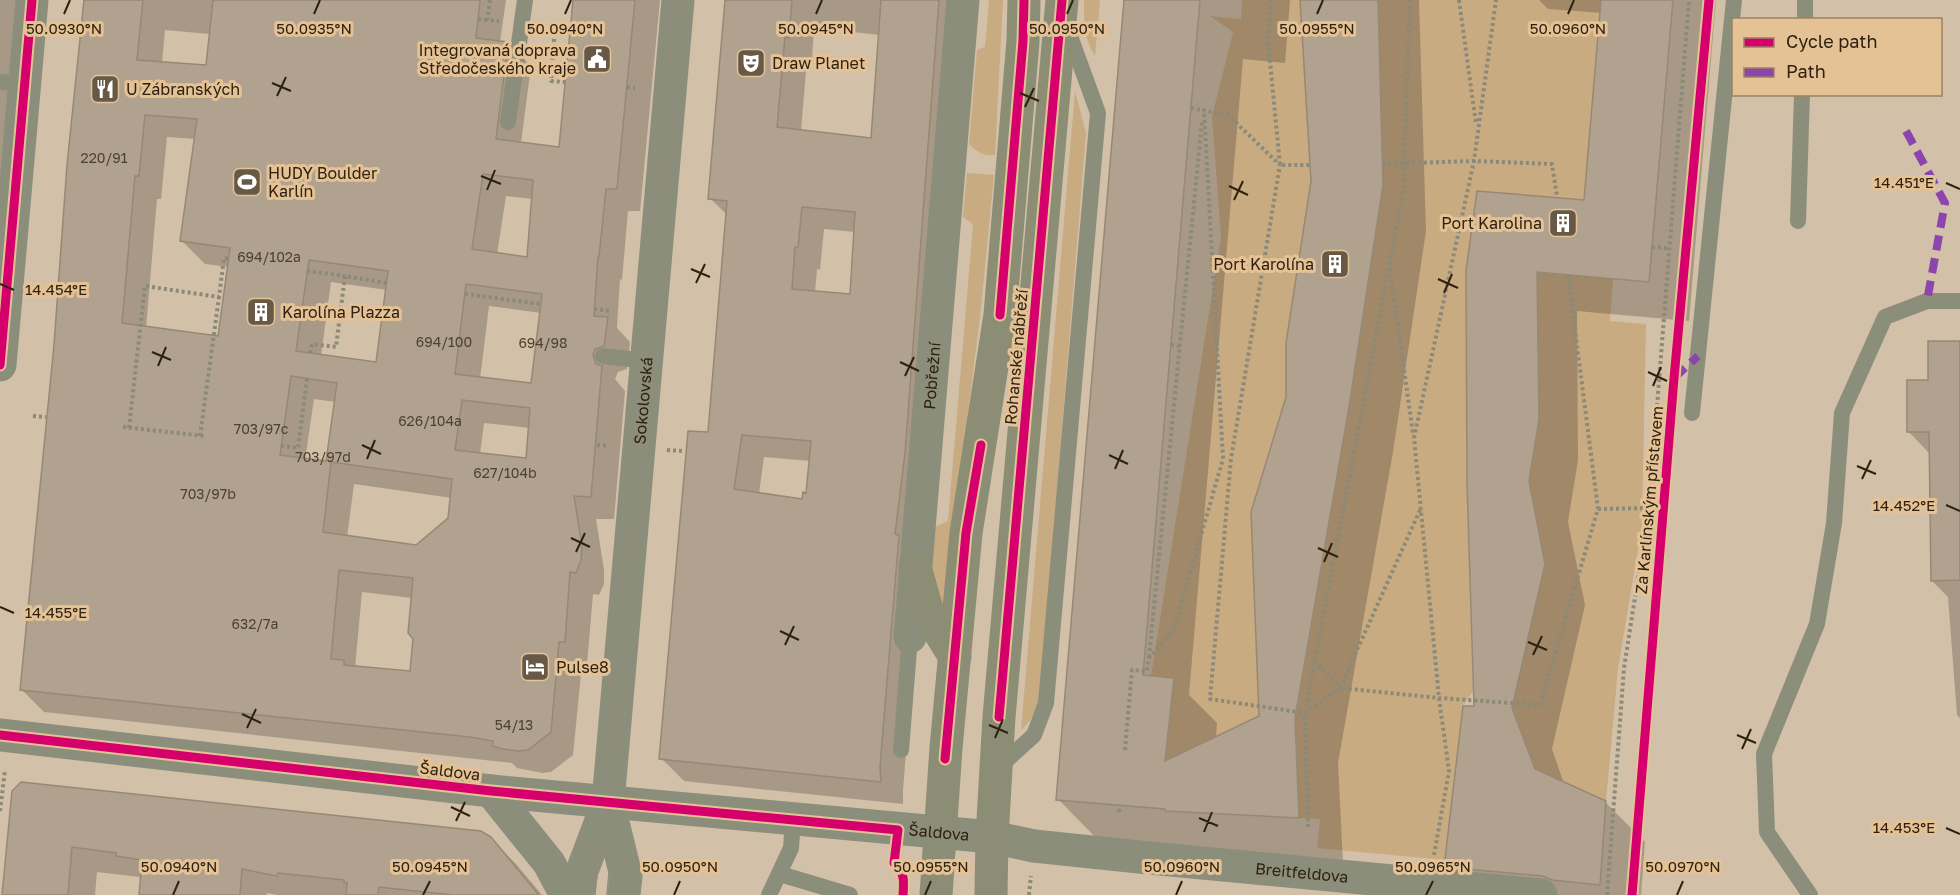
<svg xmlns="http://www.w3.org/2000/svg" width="1960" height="895" font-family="'Golos Text',sans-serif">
  <rect width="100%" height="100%" fill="#d2c0a8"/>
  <!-- green -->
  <path fill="#c9ab82" d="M989,0H1003L995,155C983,156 977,152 969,144L977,50L985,47Z
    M1084,0H1100L1095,56C1083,37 1084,22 1084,0Z
    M1242,0H1300L1311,181L1286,343V397L1251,512L1259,716L1165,761L1174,678L1151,676L1221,237L1212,116L1233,32L1210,16L1241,19Z
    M1378,0H1601L1585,200L1477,191L1466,271L1467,482L1473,691L1463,706L1445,860L1317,848L1320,819L1299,818L1295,722L1349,407L1383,185Z
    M1075,91L1086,133L1041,686C1039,704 1035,718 1021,730Z
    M967,173L994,175L980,317L943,610L931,579L928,530L948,521L973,224L963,217Z
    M1537,272L1613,279L1610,321L1646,324L1642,525L1618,669L1606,801L1535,769L1512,707L1545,564L1529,481Z"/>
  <!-- shadow -->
  <path fill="#0003" fill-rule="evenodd" d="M0,0H30L0,338Z
    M84,0H506L500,42L508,43L531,66L521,143L560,149L575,0H660L640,211H628L622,280L620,279L617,328L630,342L627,369L618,372L615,379L625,391L614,519H596L604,570V584L599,595L593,594L587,664H582L573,755L551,772L542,773L517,768L512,763L44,712L21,689L55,346ZM165,30L210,34L207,67L162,63ZM167,137L196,139L182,241L205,264L229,267L219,338L146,328L157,199H161ZM506,196L533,199L529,259L497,254ZM331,282L387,290L377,363L321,356ZM489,306L541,313L532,385L480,379ZM314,399L336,402L328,463L305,460ZM484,423L530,428L528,459L480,454ZM354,484L452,498L450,518L416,547L347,537ZM362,592L412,598L414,638L411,673L355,668Z
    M727,0H963L903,791V804L684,781L661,758L710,434L728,216L710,198ZM814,28L880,35L872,140L801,131L807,59L812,60ZM824,229L855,232L851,295L815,293L817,269L820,270ZM764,457L810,461L807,495L803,500L759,494Z
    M1126,0H1290L1285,63L1243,59L1189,695L1217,723L1216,738L1261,717L1287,398L1313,181L1303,0H1419L1426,231L1393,452L1338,763L1343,862L1102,844L1058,799Z
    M1539,0H1716L1689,321L1577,311L1578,460L1568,522L1585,605L1552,749L1564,784L1605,802L1645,842L1641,895H1474L1446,866L1476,708L1467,271L1586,201L1602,13L1548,9Z
    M1960,342V718L1957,715L1948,597L1932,581L1931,452H1928L1909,432L1930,381Z
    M13,791L490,838L516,864L542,895H277L267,893V895H141L142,879L139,877L97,872L95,895H4Z"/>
  <!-- building -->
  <path fill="#b1a28f" stroke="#978876" stroke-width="1.5" fill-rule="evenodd" d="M84,0H143L137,60L206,65L213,0H480L476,38L508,42L496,139L559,147L573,0H635L617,189H606L599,257H598L594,316L608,317L604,346L595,349L593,355L596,364L602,366L591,497L574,496L582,546L581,560L576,573L570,572L565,642H559L551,732L528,750L518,751L503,749L492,746L493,741L470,737L20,690L54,345L67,165ZM145,115L197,119L180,241L230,248L218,336L122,323L135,176H139ZM483,174L533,180L527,257L472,249ZM309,260L388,271L376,362L296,351ZM466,284L542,294L531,383L455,374ZM291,376L337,383L326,461L280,455ZM462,400L530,408L526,458L455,450ZM331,462L452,479L448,518L416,545L323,532ZM339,570L413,578L408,633L413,639L410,671L344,665V660L331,659Z
    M725,0H792L789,38L785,37L777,127L871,138L881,0H939L905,453L895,534L899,535L880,767L881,782L659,759L688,431L708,432L727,201L708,199ZM802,207L855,212L850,294L792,289L795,247H798ZM742,435L811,441L806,493L803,492L802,499L734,489Z
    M1124,0H1200L1143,675L1174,678L1165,761L1259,716L1251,512L1286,397V343L1311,181L1300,0H1378L1383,185L1349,407L1295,718L1299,818L1165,811V809L1056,800Z
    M1601,0H1673L1649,282L1537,272L1539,419L1529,481L1545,564L1512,708L1535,769L1606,801L1600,885L1552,880L1543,876L1444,867L1463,706H1474L1467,483L1466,271L1477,191L1584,200Z
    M1928,341H1960V580L1931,581L1929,432H1907V380H1928Z
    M21,782L481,831L491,837L539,895H453L379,887L378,895H346L347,883H344V880L278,873L277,876L242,869L240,895H139L142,860L116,856V853L72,847L68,895H2L12,791Z"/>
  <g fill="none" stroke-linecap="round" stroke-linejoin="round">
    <!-- path -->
    <path stroke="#8b8978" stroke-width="4" stroke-dasharray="3 3" stroke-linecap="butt" d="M490,0L487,20L499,21
      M1271,0L1268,40L1280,165H1310
      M1459,0L1476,124
      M478,19L487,20
      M543,26L555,27L551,81L565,82
      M627,87L635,88
      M1191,108L1228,115L1280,165L1231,459L1210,699L1305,713L1340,688L1315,661
      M1382,164L1474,161L1552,164L1557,197
      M1652,247L1669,248
      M1390,269L1413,434
      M307,271L345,276
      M465,294L541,304
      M594,309L611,311
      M1171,345L1180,346
      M310,353L312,344L336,347L345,276L387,283
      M33,416L46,417
      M123,427L204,436
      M129,428L145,286L219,297L224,258L229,259
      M200,436L219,297
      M597,445L608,446
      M281,446L298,448L307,379
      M667,450L682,451
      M1598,509L1649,508
      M1420,510L1340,688L1439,698L1540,705L1598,509L1568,275
      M1149,657L1202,122
      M1125,750L1132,670L1147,671L1149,658L1174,629L1223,459L1204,109
      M0,811L5,770
      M1119,812L1120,805
      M1308,827L1305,713L1403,192L1410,0
      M1434,855L1449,771L1439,698L1414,438L1474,161L1496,0
      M894,863C905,873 904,881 903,895
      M1029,895L1031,876
      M1607,895L1624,668L1649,508L1689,0"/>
    <!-- service -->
    <path stroke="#8c8e7c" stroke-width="16" d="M1805,20V0
      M0,82L26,84
      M508,122L525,0
      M1798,221L1802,94
      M603,356L647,361
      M1692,413L1734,0
      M901,750L910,637
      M998,768L1034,735L1046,703L1098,113L1067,28
      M780,874L850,895
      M769,895L791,848L793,820
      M1810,895L1767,832L1764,754L1817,624L1834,523L1842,413L1885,317L1927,301H1960"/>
    <!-- minor -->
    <g stroke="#8c8e7c" stroke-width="33">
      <path d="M0,365L32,0"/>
      <path id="s1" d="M910,637L963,0"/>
      <path d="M491,791L549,863L566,895"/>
      <path d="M608,802L626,876L624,895"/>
      <path id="s2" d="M992,837L1034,846L1139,857L1541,895"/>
      <path id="s3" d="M578,895L582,871L608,802L678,0"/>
    </g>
    <!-- tertiary -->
    <path stroke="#8c8e7c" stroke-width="33" id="s4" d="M0,735L491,791L992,837"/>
    <!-- secondary -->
    <path stroke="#8b8d75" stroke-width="33" d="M915,567L928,613L955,657
      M936,895L946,748L966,533L1000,315L1023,41L1024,0
      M991,895L992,837L999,717L1062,0"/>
    <!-- tram -->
    <path stroke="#928d79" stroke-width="1.5" d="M595,895L673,0
      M607,895L685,0"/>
    <!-- quiet -->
    <path stroke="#8e44ad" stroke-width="8" stroke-dasharray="15 8" stroke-linecap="butt" d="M1906,131L1945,203L1927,301
      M1674,378L1698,356"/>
    <!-- cycleway casing -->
    <g stroke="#e4c296" stroke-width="13">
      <path id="cycleway" d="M1000,315L1023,41L1024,0
        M0,365L32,0
        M999,717L1062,0
        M0,735L491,791L898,830L894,863C905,873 904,881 903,895
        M945,759L966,533L981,445
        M1632,895L1674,378L1709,0"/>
    </g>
    <!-- cycleway -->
    <use href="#cycleway" stroke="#d6006c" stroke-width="9"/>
  </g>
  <!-- ticks -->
  <path fill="none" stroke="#2e2110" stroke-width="2" d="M64,14L70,0M314,14L320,0M565,14L571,0M816,14L822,0M1067,14L1073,0M1317,14L1323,0M1568,14L1574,0M272,83L291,91M1020,93L1039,101M277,96L286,77M1025,107L1034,88M481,176L501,184M1946,183L1960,189M1229,186L1248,195M487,190L495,170M1234,200L1243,181M691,269L710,277M1438,279L1458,288M696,283L705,264M0,284L14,290M1444,293L1452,274M152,352L171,360M900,362L919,371M158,366L166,347M1648,372L1667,381M905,376L914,357M1653,386L1661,367M362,445L381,454M1109,455L1128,464M367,459L375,440M1857,466L1876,474M1115,469L1123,450M1862,479L1871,460M1946,505L1960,511M571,538L590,547M1318,548L1338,557M576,552L585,533M1324,562L1332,543M0,607L14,613M780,631L799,640M1528,642L1547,650M785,645L794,626M1533,655L1542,636M242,714L261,723M989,725L1008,733M247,728L256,709M1737,735L1756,743M995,738L1003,719M1742,749L1751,729M451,807L470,816M1199,818L1218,826M456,821L465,802M1946,828L1960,834M1204,832L1212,812M173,895L179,881M423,895L430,881M674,895L680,881M925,895L931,881M1176,895L1182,881M1426,895L1433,881M1677,895L1683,881"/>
  <!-- icons -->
  <defs>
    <g id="civic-square" transform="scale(1.5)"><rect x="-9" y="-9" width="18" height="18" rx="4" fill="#675945" stroke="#e4c296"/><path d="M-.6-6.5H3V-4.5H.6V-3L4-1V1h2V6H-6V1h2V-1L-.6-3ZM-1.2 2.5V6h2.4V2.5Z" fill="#fff"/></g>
    <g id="theatre-square" transform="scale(1.5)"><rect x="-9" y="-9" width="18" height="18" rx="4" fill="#675945" stroke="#e4c296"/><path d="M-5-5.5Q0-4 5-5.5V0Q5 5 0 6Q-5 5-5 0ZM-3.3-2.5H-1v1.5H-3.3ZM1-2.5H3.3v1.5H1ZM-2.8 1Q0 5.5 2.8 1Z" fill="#fff"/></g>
    <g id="restaurant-square" transform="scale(1.5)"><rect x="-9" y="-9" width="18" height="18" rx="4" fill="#675945" stroke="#e4c296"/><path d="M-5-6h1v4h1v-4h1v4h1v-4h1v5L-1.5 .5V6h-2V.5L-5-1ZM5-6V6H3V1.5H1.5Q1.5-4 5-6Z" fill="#fff"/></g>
    <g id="stadium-square" transform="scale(1.5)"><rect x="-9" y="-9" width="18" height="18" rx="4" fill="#675945" stroke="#e4c296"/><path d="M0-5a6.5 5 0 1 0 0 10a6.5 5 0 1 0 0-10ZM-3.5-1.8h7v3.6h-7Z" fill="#fff"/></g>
    <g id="building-square" transform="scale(1.5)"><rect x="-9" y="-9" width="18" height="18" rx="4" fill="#675945" stroke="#e4c296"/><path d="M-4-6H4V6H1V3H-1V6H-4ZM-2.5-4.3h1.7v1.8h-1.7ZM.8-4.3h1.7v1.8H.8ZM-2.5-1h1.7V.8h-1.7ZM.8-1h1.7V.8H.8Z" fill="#fff"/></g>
    <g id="hotel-square" transform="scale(1.5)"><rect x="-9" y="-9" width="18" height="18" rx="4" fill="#675945" stroke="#e4c296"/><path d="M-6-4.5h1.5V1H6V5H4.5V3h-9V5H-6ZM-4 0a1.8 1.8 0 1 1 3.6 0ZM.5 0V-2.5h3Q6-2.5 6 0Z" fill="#fff"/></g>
  </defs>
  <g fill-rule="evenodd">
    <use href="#civic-square" x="597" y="59"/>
    <use href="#theatre-square" x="751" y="63"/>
    <use href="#restaurant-square" x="105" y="89"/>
    <use href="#stadium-square" x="247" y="182"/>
    <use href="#building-square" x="1563" y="223"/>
    <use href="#building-square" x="1335" y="264"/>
    <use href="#building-square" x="261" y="312"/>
    <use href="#hotel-square" x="535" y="667"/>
  </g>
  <g text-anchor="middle" stroke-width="6" stroke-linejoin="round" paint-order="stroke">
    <!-- number labels -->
    <g font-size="14" fill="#4f4130">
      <text x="104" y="163">220/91</text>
      <text x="269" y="262">694/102a</text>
      <text x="444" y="347">694/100</text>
      <text x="543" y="348">694/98</text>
      <text x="430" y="426">626/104a</text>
      <text x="261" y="434">703/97c</text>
      <text x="323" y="462">703/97d</text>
      <text x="505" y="478">627/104b</text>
      <text x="208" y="499">703/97b</text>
      <text x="255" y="629">632/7a</text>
      <text x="514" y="730">54/13</text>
    </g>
    <!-- poi labels -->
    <g font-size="16" fill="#2e2110" stroke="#e4c296" text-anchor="start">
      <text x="576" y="56" text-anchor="end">Integrovaná doprava<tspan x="576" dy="18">Středočeského kraje</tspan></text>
      <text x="772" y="69">Draw Planet</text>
      <text x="126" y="95">U Zábranských</text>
      <text x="268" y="179">HUDY Boulder<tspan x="268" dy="18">Karlín</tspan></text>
      <text x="1542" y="229" text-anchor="end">Port Karolina</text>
      <text x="1314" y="270" text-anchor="end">Port Karolína</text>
      <text x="282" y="318">Karolína Plazza</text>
      <text x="556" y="673">Pulse8</text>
    </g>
    <!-- street labels -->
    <g font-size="16" fill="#2e2110" stroke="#e4c296">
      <text transform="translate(1016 357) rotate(-85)" y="6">Rohanské nábřeží</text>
      <text dy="6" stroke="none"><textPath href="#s1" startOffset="262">Pobřežní</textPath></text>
      <text dy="6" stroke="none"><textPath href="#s3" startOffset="501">Sokolovská</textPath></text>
      <text transform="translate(1649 500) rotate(-85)" y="6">Za Karlínským přístavem</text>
      <text transform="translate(450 771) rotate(7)" y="6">Šaldova</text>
      <text dy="6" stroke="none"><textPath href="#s4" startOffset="944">Šaldova</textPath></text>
      <text dy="6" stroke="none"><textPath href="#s2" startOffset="312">Breitfeldova</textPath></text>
    </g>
  </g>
  <g font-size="15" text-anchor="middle" fill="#2e2110" stroke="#e4c296" stroke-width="6" stroke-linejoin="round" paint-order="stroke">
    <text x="64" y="34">50.0930°N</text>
    <text x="314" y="34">50.0935°N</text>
    <text x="565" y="34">50.0940°N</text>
    <text x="816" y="34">50.0945°N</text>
    <text x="1067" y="34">50.0950°N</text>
    <text x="1317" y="34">50.0955°N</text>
    <text x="1568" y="34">50.0960°N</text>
    <text x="1904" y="188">14.451°E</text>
    <text x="56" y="295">14.454°E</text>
    <text x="1904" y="511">14.452°E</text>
    <text x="56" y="618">14.455°E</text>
    <text x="1904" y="833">14.453°E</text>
    <text x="179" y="872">50.0940°N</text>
    <text x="430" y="872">50.0945°N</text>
    <text x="680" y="872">50.0950°N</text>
    <text x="931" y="872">50.0955°N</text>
    <text x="1182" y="872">50.0960°N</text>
    <text x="1433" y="872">50.0965°N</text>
    <text x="1683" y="872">50.0970°N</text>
  </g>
  <!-- legend -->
  <rect x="1732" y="18" width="210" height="78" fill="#e4c296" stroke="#9b8260" stroke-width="1.5"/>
  <rect x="1744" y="38" width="30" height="9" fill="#d6006c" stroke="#9b8260" stroke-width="1.5"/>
  <text x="1786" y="48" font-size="18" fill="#2e2110">Cycle path</text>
  <rect x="1744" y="68" width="30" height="9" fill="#8e44ad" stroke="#9b8260" stroke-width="1.5"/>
  <text x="1786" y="78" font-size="18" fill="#2e2110">Path</text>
</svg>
